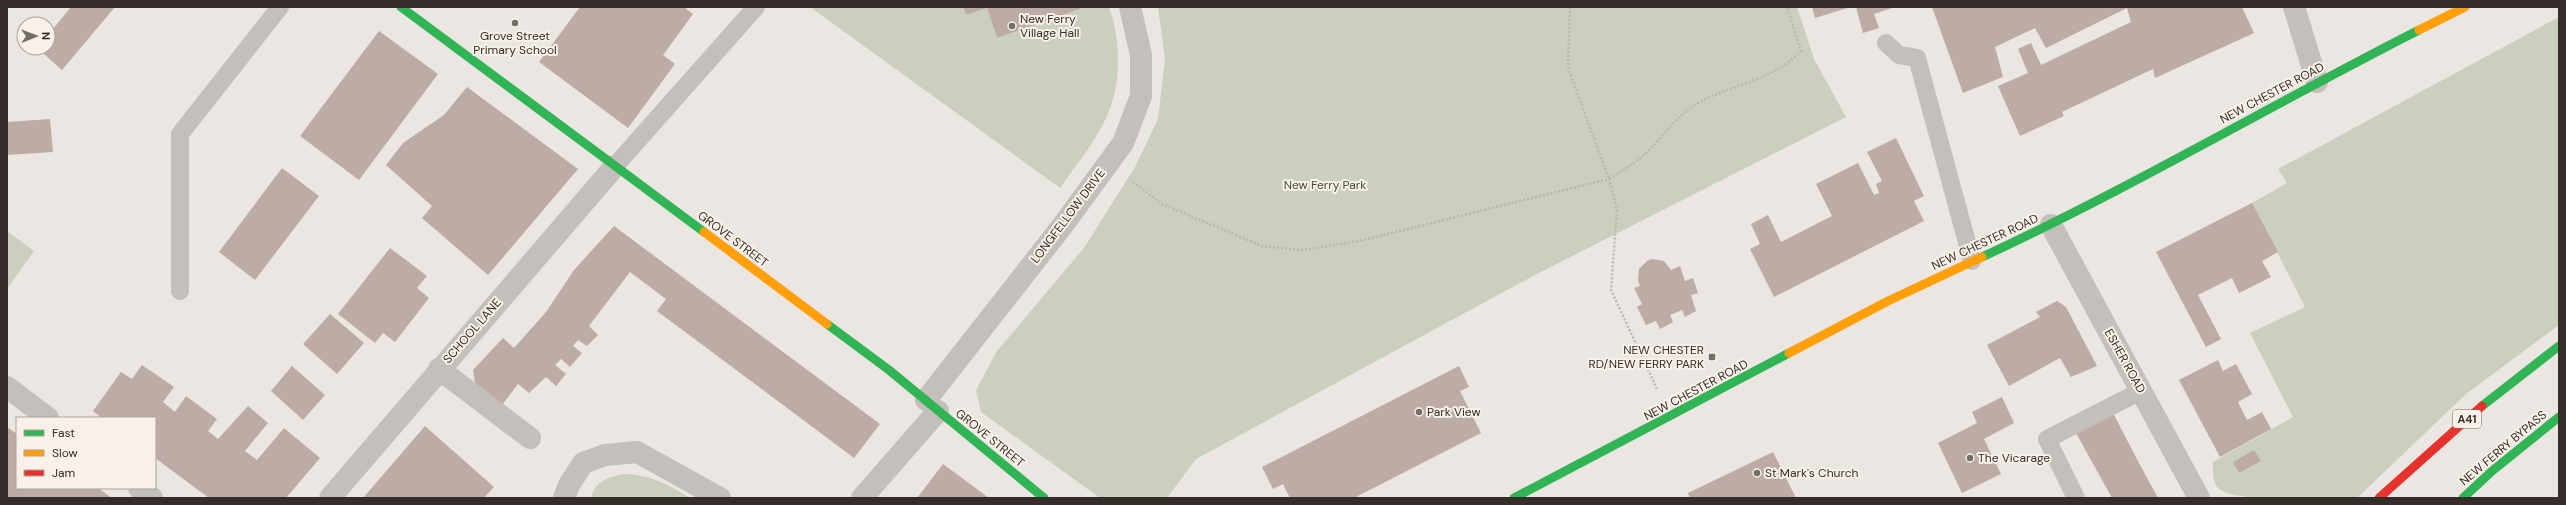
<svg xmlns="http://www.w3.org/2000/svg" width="2566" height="505" font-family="'DM Sans',sans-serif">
  <rect width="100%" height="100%" fill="#ebe6e1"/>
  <!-- green -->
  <path fill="#cbcfbd" d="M810,7H963L966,15L987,8L997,38L1087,7H1109C1121,40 1122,83 1107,116C1096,141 1076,165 1060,188Z
    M1158,7H1797L1814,59L1846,117L1533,276L1196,459L1167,498H1100L981,412L976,390L997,351L1084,248L1135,167L1158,119L1165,59Z
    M2559,17V325L2466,394L2357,498C2331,498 2234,504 2218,488C2212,481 2213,472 2213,462L2293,417L2250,333L2305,307L2252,203L2287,183L2278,169Z
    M7,231L34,251L7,289Z
    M625,474C651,475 668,484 690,498H591C596,480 608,477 625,474Z"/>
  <!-- building -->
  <path fill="#bcaca5" d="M71,7H115L62,70L37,48H48V35Z
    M580,7H684L693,14L663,55L675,64L628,128L539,62Z
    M963,7H1086L997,38L987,8L966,15Z
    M1812,7H1851L1815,18Z
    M1856,7H1895L1874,14L1879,28L1863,33Z
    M1932,7H2242L2254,33L2155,78L2153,69L2062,112L2064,116L2020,136L1998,86L2028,73L2018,49L2031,43L2041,65L2131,22L2127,8L2046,48L2035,28L1995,47L2003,77L1963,93Z
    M379,31L438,74L359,180L300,136Z
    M467,87L578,169L488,275L422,218L432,206L386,165L403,143L444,115Z
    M50,119L53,152L7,155V122Z
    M1896,138L1924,196L1914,201L1924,221L1774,297L1750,249L1760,244L1751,224L1768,215L1781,242L1832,216L1816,184L1858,163L1874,195L1879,193L1876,184L1882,181L1867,152Z
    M282,168L319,196L255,280L219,252Z
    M2252,203L2278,252L2262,261L2271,277L2239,293L2232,278L2198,295L2221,339L2206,347L2156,252Z
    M614,226L880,424L854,458L657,311L666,299L630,272L589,326L598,335L587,346L578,340L573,346L582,353L570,367L561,359L555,365L566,374L556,386L546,377L529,393L518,384L502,405L475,383L473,370L503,338L514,348L546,312L574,270Z
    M390,248L427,276L417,288L429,298L395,342L383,333L375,343L338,314Z
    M1652,259L1664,261L1671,270L1680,266L1685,281L1693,278L1698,293L1691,295L1696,311L1685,317L1682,310L1670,315L1673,322L1660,329L1656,321L1646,325L1637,307L1642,304L1634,288L1640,286L1638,281L1639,269L1647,261Z
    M2057,301L2066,307L2097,366L2071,377L2060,358L2009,386L1987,345L2040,317L2036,312Z
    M330,314L364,343L337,374L303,344Z
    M2218,360L2223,371L2236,364L2252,394L2238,402L2247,420L2262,412L2271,429L2220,457L2179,380Z
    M142,365L174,387L163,402L175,412L186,396L217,419L208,431L218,439L248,406L268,423L245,451L257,460L284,428L320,458L286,498H209L155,458V418H102L93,411L121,372L132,379Z
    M292,366L325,395L303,420L271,391Z
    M1459,366L1469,387L1460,391L1481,433L1354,498H1290L1283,484L1273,489L1262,467Z
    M2002,397L2014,423L1984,439L2001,474L1962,493L1938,443L1977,423L1972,412Z
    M2113,413L2139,463L2158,498H2112L2076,433Z
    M425,426L494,487L484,498H363Z
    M7,427L17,434V488H98L112,498H7Z
    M2254,450L2261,461L2239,473L2233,462Z
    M1773,452L1796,498H1690L1688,493Z
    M943,464L989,498H917Z"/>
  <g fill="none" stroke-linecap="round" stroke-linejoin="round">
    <!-- path -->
    <path stroke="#bcb7b3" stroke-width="2.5" stroke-dasharray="2 2" stroke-linecap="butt" d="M1570,7L1568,68L1609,179C1622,171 1635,163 1647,152C1663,137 1675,117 1695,105C1729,84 1772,82 1801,51L1787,7
      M1133,182L1162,204L1262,246L1303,250L1359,241L1609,179L1617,209L1611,290L1657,389"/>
    <!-- lane -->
    <path stroke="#c4bfba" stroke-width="18" d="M1886,43L1899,55L1917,58L1972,261
      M615,166L756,7
      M180,291V134L280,7
      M2076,498L2047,439L2141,391"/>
    <!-- street -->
    <path stroke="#c4bfba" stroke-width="22" d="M2294,7L2317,82
      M2051,225L2199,498
      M439,369L530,438
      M7,387L48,418
      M926,400L1063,225L1123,143L1141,96V55L1130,7
      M139,488L152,498
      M330,498L615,166
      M564,498L569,485L583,463L605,455L637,452L720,498
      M862,498L938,411"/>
    <!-- fast -->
    <path stroke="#30b455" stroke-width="9" d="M401,7L704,232
      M1982,257C2131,188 2273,104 2419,30
      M827,324L889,370L1044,498
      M2482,406L2559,346
      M1514,498L1789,353
      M2463,498L2492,471L2559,417"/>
    <!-- slow -->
    <path stroke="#ff9f0a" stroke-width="9" d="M2419,30L2465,7
      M704,232L827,324
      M1789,353L1888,301L1982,257"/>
    <!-- jam -->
    <path stroke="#e5322d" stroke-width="9" d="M2379,498L2482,406"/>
  </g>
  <!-- markers -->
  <g fill="#746e69" stroke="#f7f1e9" stroke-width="1.5">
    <circle cx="515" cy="23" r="4"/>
    <circle cx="1012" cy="26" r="4"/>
    <rect x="1708" y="353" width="8" height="8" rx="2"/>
    <circle cx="1419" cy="412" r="4"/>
    <circle cx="1970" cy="458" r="4"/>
    <circle cx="1757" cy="473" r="4"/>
  </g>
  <g text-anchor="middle" stroke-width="4" stroke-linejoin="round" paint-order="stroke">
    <!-- shield labels -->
    <rect fill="#f7f1e9" stroke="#6e6863" stroke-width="1" x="2453" y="410" width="28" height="18" rx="3"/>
    <g font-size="11" font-weight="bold" fill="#342d29">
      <text x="2467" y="423">A41</text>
    </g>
    <!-- poi labels -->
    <g font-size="12" fill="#342d29" stroke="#f7f1e9" text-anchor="start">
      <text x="1020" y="23">New Ferry<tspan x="1020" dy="14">Village Hall</tspan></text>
      <text x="515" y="40" text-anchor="middle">Grove Street<tspan x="515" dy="14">Primary School</tspan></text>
      <text x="1704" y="354" text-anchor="end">NEW CHESTER<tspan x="1704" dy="14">RD/NEW FERRY PARK</tspan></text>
      <text x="1427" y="416">Park View</text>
      <text x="1978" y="462">The Vicarage</text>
      <text x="1765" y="477">St Mark's Church</text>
    </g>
    <!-- street labels -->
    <g font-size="12" fill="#342d29" stroke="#f7f1e9">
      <text transform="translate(2272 93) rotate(-28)" y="4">NEW CHESTER ROAD</text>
      <text transform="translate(1068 216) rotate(-53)" y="4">LONGFELLOW DRIVE</text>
      <text transform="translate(733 239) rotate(37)" y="4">GROVE STREET</text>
      <text transform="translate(1985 242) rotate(-25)" y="4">NEW CHESTER ROAD</text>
      <text transform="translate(472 331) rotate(-49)" y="4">SCHOOL LANE</text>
      <text transform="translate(2125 361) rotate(61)" y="4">ESHER ROAD</text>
      <text transform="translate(1696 390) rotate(-28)" y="4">NEW CHESTER ROAD</text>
      <text transform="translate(990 438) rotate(39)" y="4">GROVE STREET</text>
      <text transform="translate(2503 448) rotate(-40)" y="4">NEW FERRY BYPASS</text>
    </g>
    <!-- park labels -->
    <g font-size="12" fill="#434f30" stroke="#f7f1e9">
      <text x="1325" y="189">New Ferry Park</text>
    </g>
  </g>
  <!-- border -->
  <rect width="2566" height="505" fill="none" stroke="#342d29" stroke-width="16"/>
  <!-- legend -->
  <rect x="16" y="417" width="140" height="72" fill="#f7f1e9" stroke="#a9a39c"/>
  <rect x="24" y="430" width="20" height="6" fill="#30b455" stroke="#a9a39c"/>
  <text x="52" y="437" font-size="12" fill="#342d29">Fast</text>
  <rect x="24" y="450" width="20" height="6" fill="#ff9f0a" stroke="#a9a39c"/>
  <text x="52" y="457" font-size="12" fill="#342d29">Slow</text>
  <rect x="24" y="470" width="20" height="6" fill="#e5322d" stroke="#a9a39c"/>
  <text x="52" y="477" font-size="12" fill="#342d29">Jam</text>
  <!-- north arrow -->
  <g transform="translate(36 36) rotate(89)"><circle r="19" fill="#f7f1e9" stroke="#a9a39c"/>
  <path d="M0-3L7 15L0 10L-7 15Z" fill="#746e69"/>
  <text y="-6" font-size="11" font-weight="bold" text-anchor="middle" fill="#342d29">N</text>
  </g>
</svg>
